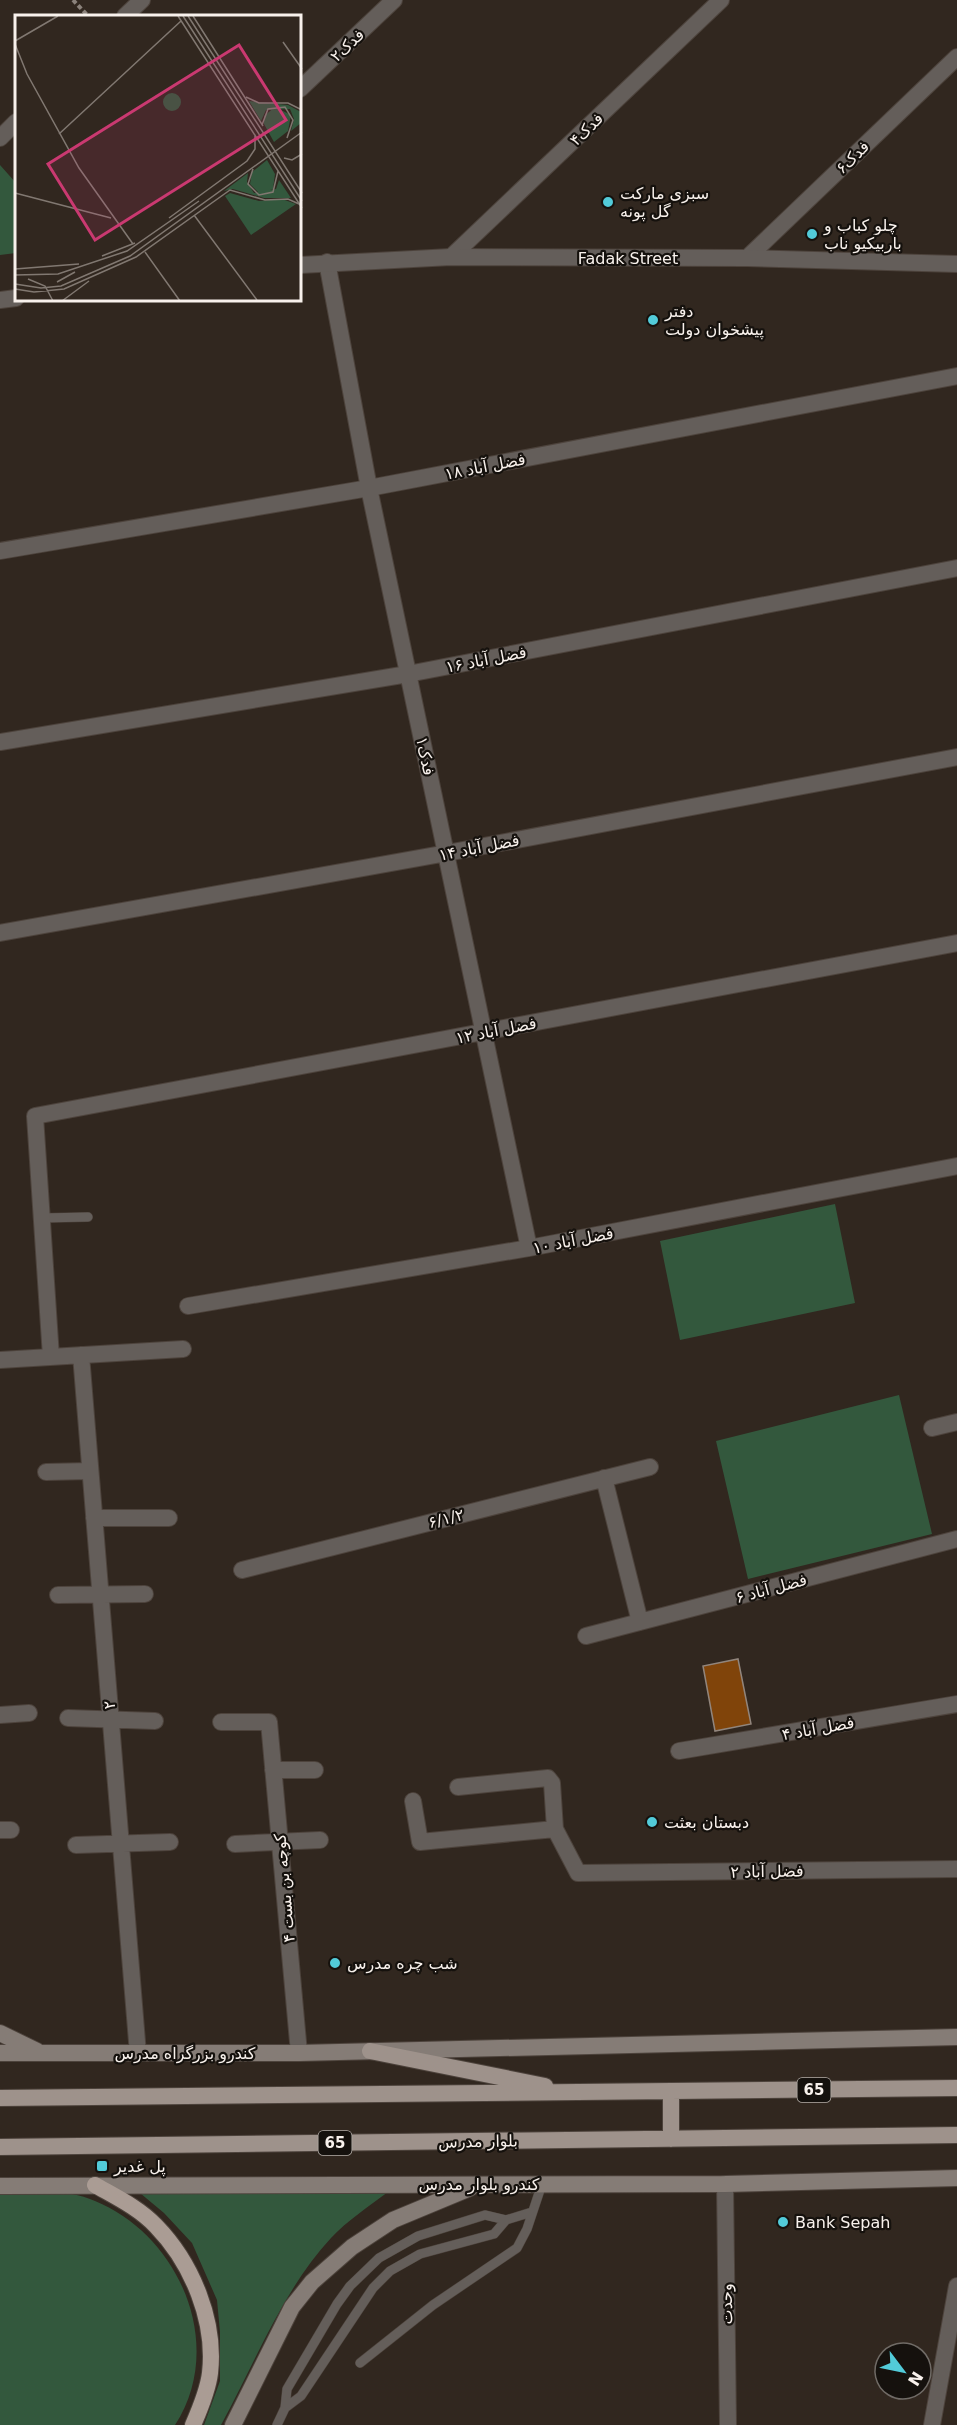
<svg xmlns="http://www.w3.org/2000/svg" width="957" height="2425" font-family="'DejaVu Sans','Noto Naskh Arabic',sans-serif">
  <rect width="100%" height="100%" fill="#31271f"/>
  <!-- green -->
  <path fill="#33583d" d="M0,165L16,183V253L0,255Z
    M835,1204L855,1303L680,1340L660,1241Z
    M899,1395L932,1534L748,1579L716,1441Z
    M0,2190C32,2191 65,2188 95,2201C179,2235 227,2345 175,2425H0Z
    M388,2192C369,2206 347,2221 331,2238C282,2291 255,2363 221,2425H204L220,2381V2332L217,2300L192,2243L164,2213L140,2193Z"/>
  <!-- building -->
  <path fill="#80440a" stroke="#91857c" stroke-width="1.5" d="M738,1659L751,1724L715,1731L703,1666Z"/>
  <g fill="none" stroke-linecap="round" stroke-linejoin="round">
    <!-- service casing -->
    <g stroke="#4d433c" stroke-width="10">
      <path id="service" d="M42,1218L88,1217
        M360,2363L433,2305L517,2248L527,2229L542,2184
        M285,2408L301,2396L373,2288L390,2271L420,2254L494,2234L506,2220
        M277,2425L285,2408L287,2389L337,2304L350,2286L379,2258L418,2236L485,2215L506,2220L532,2212"/>
    </g>
    <!-- minor casing -->
    <g stroke="#4d433c" stroke-width="18">
      <path id="minor" d="M125,16L142,0
        M0,138L16,122
        M451,257L721,0
        M747,258L957,57
        M327,262L369,488L529,1248
        M0,551L369,488L957,376
        M0,742L408,674L957,568
        M0,933L447,853L957,757
        M188,1306L529,1248L957,1166
        M81,1355L138,2054
        M51,1357L35,1116L957,943
        M0,1360L183,1349
        M932,1428L957,1422
        M46,1472L90,1471
        M604,1478L640,1622
        M94,1518H169
        M242,1570L650,1467
        M58,1595L145,1594
        M586,1636L957,1539
        M0,1715L29,1713
        M68,1718L155,1721
        M221,1722H269L299,2053
        M679,1751L957,1704
        M273,1770H315
        M458,1787L548,1778L552,1783L555,1829L578,1873L957,1869
        M413,1801L420,1842L555,1829
        M0,1830H11
        M235,1844L320,1840
        M76,1845L170,1842
        M725,2184L728,2425
        M932,2425L957,2286"/>
    </g>
    <!-- tertiary casing -->
    <g stroke="#4d433c" stroke-width="18">
      <path id="tertiary" d="M300,89L394,0
        M300,265L451,257L747,258L957,264
        M0,300L16,298"/>
    </g>
    <!-- secondary casing -->
    <g stroke="#4d433c" stroke-width="18">
      <path id="secondary" d="M0,2033L37,2051
        M0,2053H299L957,2037
        M0,2186L725,2184L957,2178
        M233,2425L292,2307L312,2282L352,2247L393,2220L470,2188"/>
    </g>
    <!-- primary casing -->
    <g stroke="#4d433c" stroke-width="18">
      <path id="primary" d="M370,2051L545,2086
        M0,2098L957,2088
        M671,2139V2092
        M0,2147L957,2135"/>
    </g>
    <!-- trunk casing -->
    <g stroke="#4d433c" stroke-width="18">
      <path id="trunk" d="M95,2185C116,2197 139,2208 156,2226C192,2263 216,2321 210,2373C208,2390 200,2409 193,2425"/>
    </g>
    <!-- path -->
    <path stroke="#8b827b" stroke-width="4" stroke-dasharray="4.5 3" stroke-linecap="butt" d="M73,0L88,16"/>
    <!-- service -->
    <use href="#service" stroke="#645e5a" stroke-width="9"/>
    <!-- minor -->
    <use href="#minor" stroke="#645e5a" stroke-width="16"/>
    <!-- tertiary -->
    <use href="#tertiary" stroke="#645e5a" stroke-width="16"/>
    <!-- secondary -->
    <use href="#secondary" stroke="#857c76" stroke-width="16"/>
    <!-- primary -->
    <use href="#primary" stroke="#9e928b" stroke-width="16"/>
    <!-- trunk -->
    <use href="#trunk" stroke="#aa9c94" stroke-width="16"/>
  </g>
  <!-- markers -->
  <g fill="#52cbd9" stroke="#15110d" stroke-width="2">
    <circle cx="608" cy="202" r="6"/>
    <circle cx="812" cy="234" r="6"/>
    <circle cx="653" cy="320" r="6"/>
    <circle cx="652" cy="1822" r="6"/>
    <circle cx="335" cy="1963" r="6"/>
    <rect x="96" y="2160" width="12" height="12" rx="3"/>
    <circle cx="783" cy="2222" r="6"/>
  </g>
  <g text-anchor="middle" stroke-width="4.5" stroke-linejoin="round" paint-order="stroke">
    <!-- shield labels -->
    <g fill="#15110d" stroke="#b4aea9" stroke-width="1.5">
      <rect x="797.5" y="2078" width="33" height="24" rx="4.5"/>
      <rect x="318.5" y="2131" width="33" height="24" rx="4.5"/>
    </g>
    <g font-size="15" font-weight="bold" fill="#f8f1ec">
      <text x="814" y="2095">65</text>
      <text x="335" y="2148">65</text>
    </g>
    <!-- street labels -->
    <g font-size="16" fill="#f8f1ec" stroke="#15110d">
      <text transform="translate(347 45) rotate(-43)" y="6">فدک۲</text>
      <text transform="translate(586 129) rotate(-44)" y="6">فدک۴</text>
      <text transform="translate(852 157) rotate(-44)" y="6">فدک۶</text>
      <text x="628" y="264">Fadak Street</text>
      <text transform="translate(485 466) rotate(-11)" y="6">فضل آباد ۱۸</text>
      <text transform="translate(486 659) rotate(-11)" y="6">فضل آباد ۱۶</text>
      <text transform="translate(426 756) rotate(78)" y="6">فدک۱</text>
      <text transform="translate(479 847) rotate(-11)" y="6">فضل آباد ۱۴</text>
      <text transform="translate(496 1030) rotate(-11)" y="6">فضل آباد ۱۲</text>
      <text transform="translate(573 1240) rotate(-11)" y="6">فضل آباد ۱۰</text>
      <text transform="translate(446 1518) rotate(-14)" y="6">۶/۱/۲</text>
      <text transform="translate(771 1588) rotate(-15)" y="6">فضل آباد ۶</text>
      <text transform="translate(109 1705) rotate(-95)" y="6">۲</text>
      <text transform="translate(818 1728) rotate(-10)" y="6">فضل آباد ۴</text>
      <text transform="translate(767 1871) rotate(-1)" y="6">فضل آباد ۲</text>
      <text transform="translate(284 1888) rotate(-95)" y="6">کوچه بن بست ۴</text>
      <text x="185" y="2059">کندرو بزرگراه مدرس</text>
      <text transform="translate(478 2141) rotate(-1)" y="6">بلوار مدرس</text>
      <text x="479" y="2190">کندرو بلوار مدرس</text>
      <text transform="translate(726 2304) rotate(-91)" y="6">وحدت</text>
    </g>
    <!-- poi labels -->
    <g font-size="16" fill="#f8f1ec" stroke="#15110d" text-anchor="start">
      <text x="620" y="199">سبزی مارکت<tspan x="620" dy="18">گل پونه</tspan></text>
      <text x="824" y="231">چلو کباب و<tspan x="824" dy="18">باربیکیو ناب</tspan></text>
      <text x="665" y="317">دفتر<tspan x="665" dy="18">پیشخوان دولت</tspan></text>
      <text x="664" y="1828">دبستان بعثت</text>
      <text x="347" y="1969">شب چره مدرس</text>
      <text x="114" y="2172">پل غدیر</text>
      <text x="795" y="2228">Bank Sepah</text>
    </g>
  </g>
  <!-- overview -->
  <g transform="translate(15 15)">
    <rect width="286" height="286" fill="#31271f"/>
    <path d="M148 87a9 9 0 1 1 18 0a9 9 0 1 1-18 0ZM234,86L273,90L286,97V108L276,116L279,104L275,94L251,95L246,106ZM260,92L276,100L273,116L259,127L249,109V101ZM252,145L260,159L258,174L245,179L235,169L237,157ZM233,158L232,167L239,178L261,174L264,165L276,183H249L218,174L209,176ZM215,178L244,186L267,184L281,189L236,220L210,181Z" fill="#33583d"/>
    <path fill="none" stroke="#817871" stroke-width="1.5" d="M163,1L287,193M168,1L287,186M173,1L287,178M178,1L248,111M0,26L43,1M268,27L287,54M0,29L12,59L64,153L118,229M231,82L244,88H273L287,95M247,110L253,94L270,92L278,105L272,123M44,119L166,6M269,143L277,145L287,139M238,154L233,169L244,180L258,177L263,156M0,178L96,203M179,200L242,285M154,203L232,146L240,134V121M130,237L165,286M87,241L120,228M0,254L64,249M0,260L43,259L112,236L184,186M13,264L30,271L38,286M42,267L60,257M0,269L26,273L46,271L115,241L287,117M0,274L19,277L49,274L121,242L215,175L250,185L273,184L284,189M47,286L74,266"/>
    <path fill="#ca3971" fill-opacity="0.15" stroke="#ca3971" stroke-width="3" d="M224,30L271,105L80,225L33,149Z"/>
    <rect width="286" height="286" fill="none" stroke="#f8f1ec" stroke-width="3"/>
  </g>
  <!-- north arrow -->
  <g transform="translate(903 2371) rotate(122)"><circle r="28" fill="#15110d" stroke="#706b66" stroke-width="1.5"/>
  <path d="M0-4.5L10 22L0 15L-10 22Z" fill="#52cbd9"/>
  <text y="-9" font-size="16" font-weight="bold" text-anchor="middle" fill="#f8f1ec">N</text>
  </g>
</svg>
